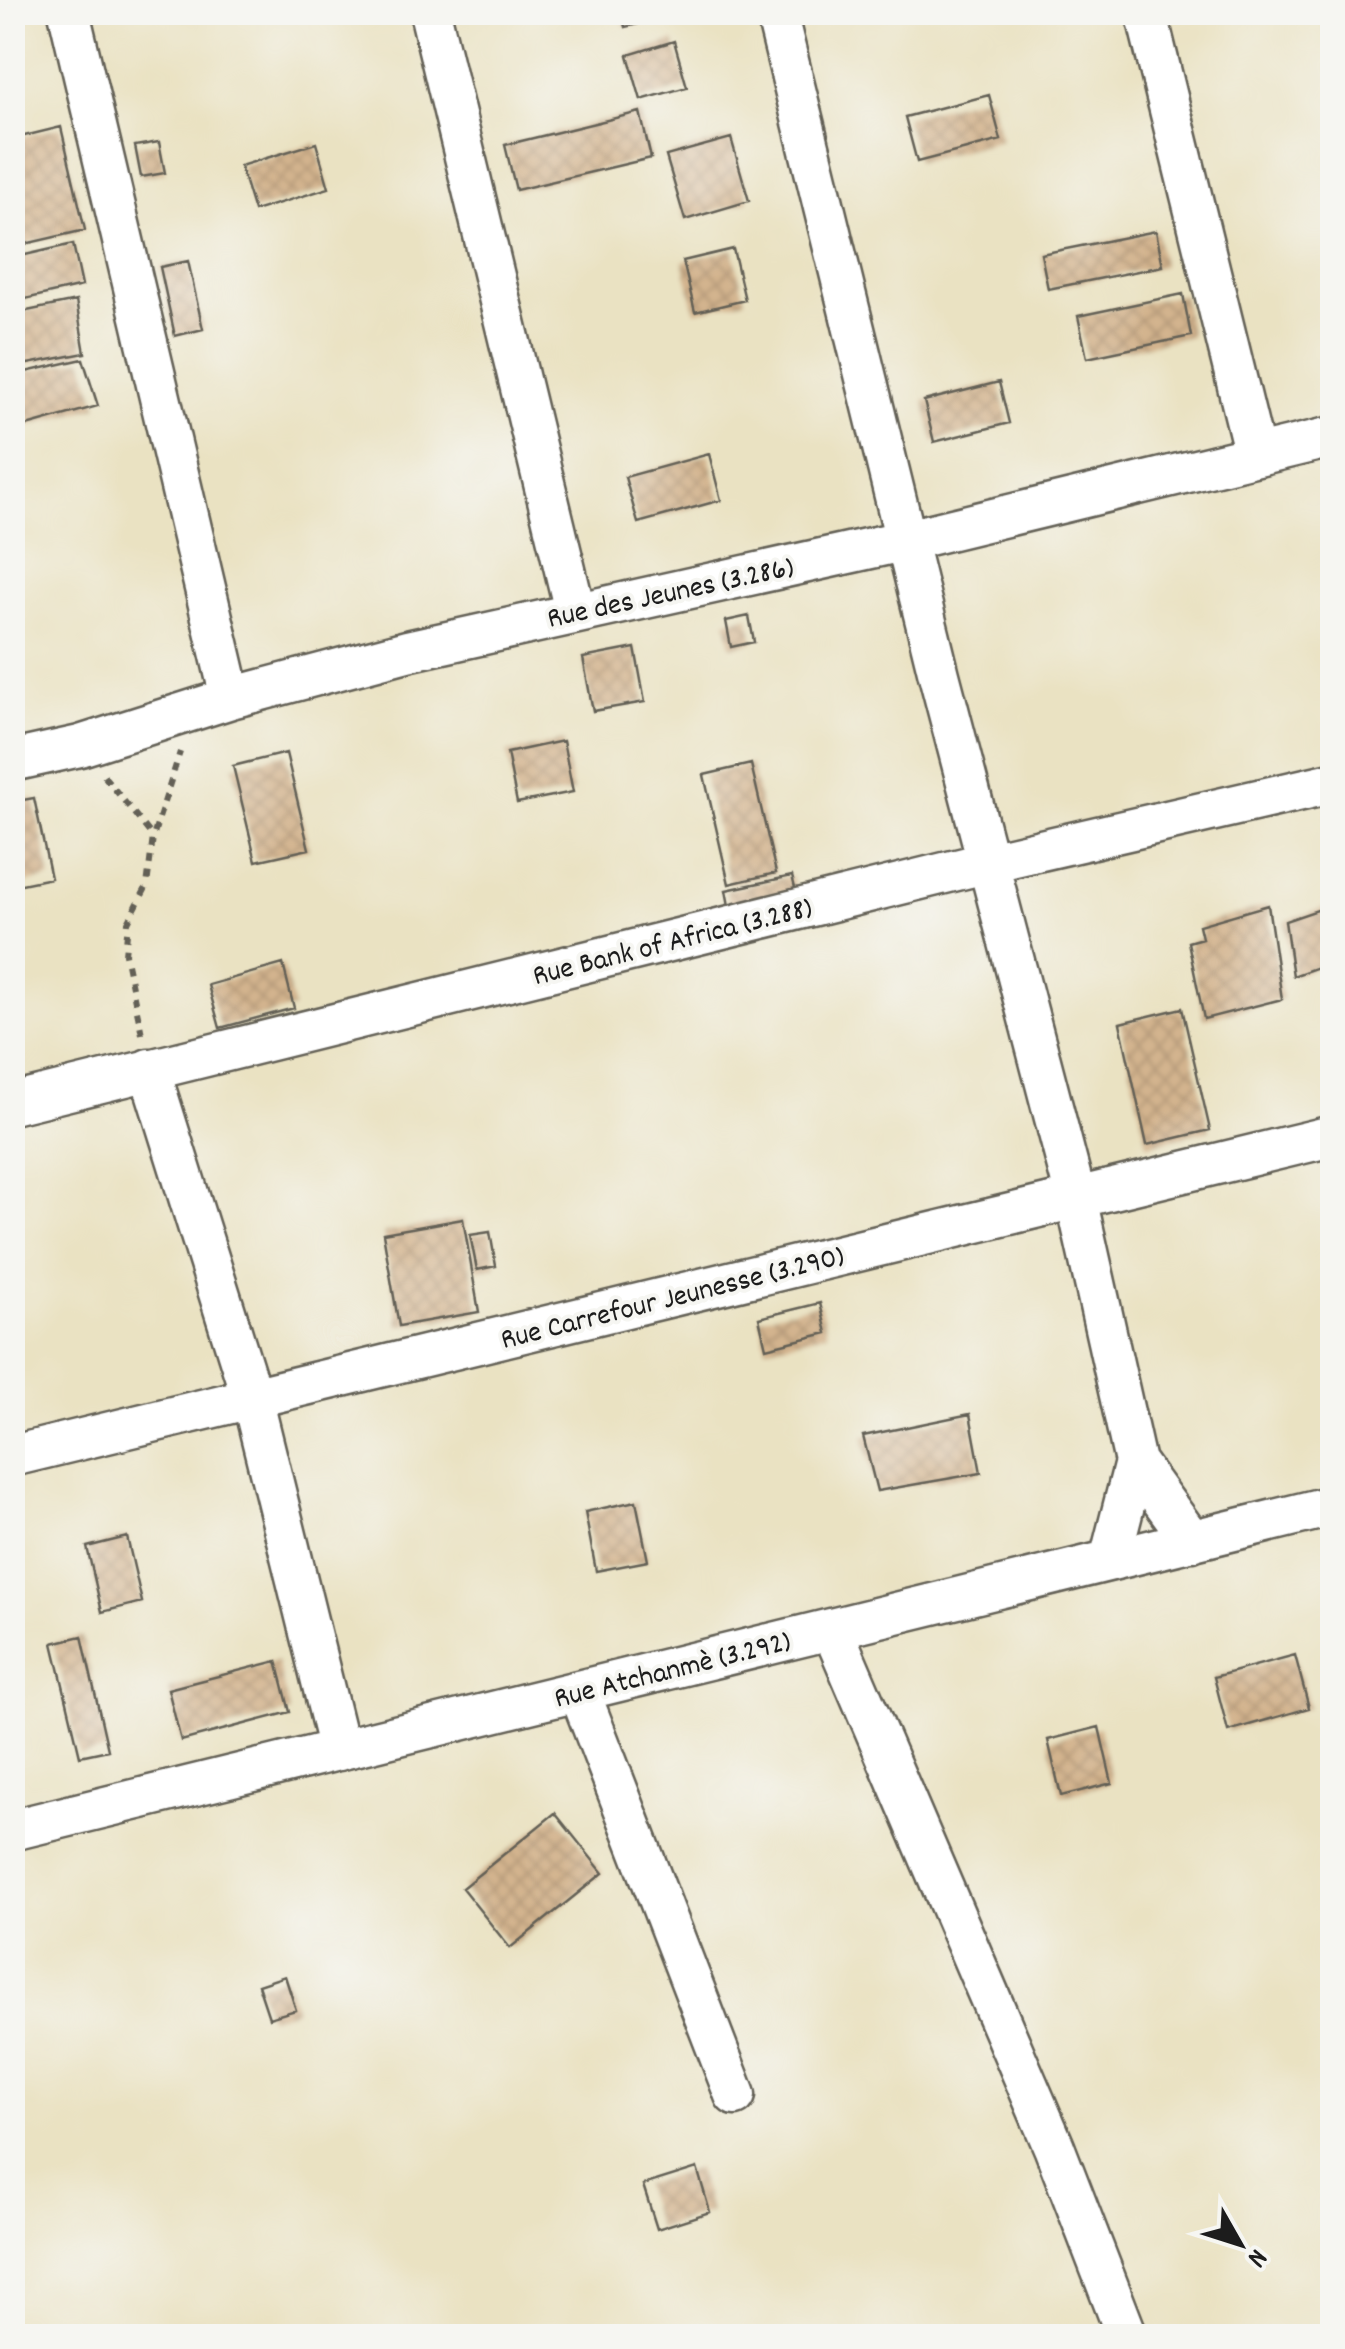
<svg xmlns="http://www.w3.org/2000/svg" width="1345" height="2349" font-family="Dekko,sans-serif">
  <defs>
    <pattern id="building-cross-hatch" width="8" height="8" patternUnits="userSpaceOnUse" patternTransform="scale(2.5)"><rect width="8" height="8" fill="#d3b48e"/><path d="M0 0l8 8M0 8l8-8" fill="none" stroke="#b59a7a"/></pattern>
  </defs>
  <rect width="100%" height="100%" fill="#f6f6f2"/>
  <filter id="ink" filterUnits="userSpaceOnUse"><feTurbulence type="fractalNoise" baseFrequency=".01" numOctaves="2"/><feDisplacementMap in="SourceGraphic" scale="20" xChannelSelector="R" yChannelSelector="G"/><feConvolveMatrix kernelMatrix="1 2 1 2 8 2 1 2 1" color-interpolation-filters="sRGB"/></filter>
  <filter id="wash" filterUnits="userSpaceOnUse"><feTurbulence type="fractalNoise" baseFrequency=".0048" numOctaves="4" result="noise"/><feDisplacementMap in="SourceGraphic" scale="40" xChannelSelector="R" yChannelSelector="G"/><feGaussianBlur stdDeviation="2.25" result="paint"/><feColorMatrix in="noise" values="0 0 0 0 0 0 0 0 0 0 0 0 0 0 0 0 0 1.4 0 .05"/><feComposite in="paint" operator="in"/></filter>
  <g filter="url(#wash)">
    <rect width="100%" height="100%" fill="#eae2c2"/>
    <g id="blocks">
      <!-- building -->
      <path fill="url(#building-cross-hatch)" d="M621,12H681V14L625,27Z
        M674,41L687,87L641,100L628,55Z
        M989,95L1001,140L917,162L905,117Z
        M640,112L651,158L516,190L505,145Z
        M61,127L85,230L12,247V139Z
        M731,138L749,201L685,220L666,156Z
        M159,142L165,173L141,177L135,146Z
        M316,143L329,188L254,211L240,166Z
        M1156,231L1163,266L1048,289L1041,254Z
        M73,244L82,286L12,302V258Z
        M733,249L745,300L695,312L683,261Z
        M188,261L203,329L175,336L160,267Z
        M1183,294L1191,336L1087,358L1078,316Z
        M76,301L85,353L12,367V314Z
        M83,359L98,406L12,430V375Z
        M999,382L1009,423L934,442L924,401Z
        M709,454L721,500L638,523L625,477Z
        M749,616L754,642L731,647L726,621Z
        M635,648L645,702L593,711L583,658Z
        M563,741L573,792L517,803L507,753Z
        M286,753L309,849L256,861L233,766Z
        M751,764L776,873L729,884L704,775Z
        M34,798L51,878L12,886V802Z
        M792,876L797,896L730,911L726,890Z
        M1268,905L1282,999L1204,1019L1188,942L1202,938L1199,925Z
        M1332,905V962L1293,976L1285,921Z
        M283,964L294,1008L220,1028L208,985Z
        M1182,1008L1210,1130L1147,1145L1120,1023Z
        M463,1219L479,1312L399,1326L383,1233Z
        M490,1232L496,1266L477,1270L470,1235Z
        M820,1303L827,1333L766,1348L759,1318Z
        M970,1414L981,1473L877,1491L863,1436Z
        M636,1501L648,1561L596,1571L585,1512Z
        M127,1537L142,1602L102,1612L87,1547Z
        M82,1636L108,1750L80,1756L53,1643Z
        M1295,1655L1309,1708L1228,1731L1214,1677Z
        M277,1661L290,1712L181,1741L168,1689Z
        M1099,1727L1112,1783L1061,1796L1048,1740Z
        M555,1813L603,1873L510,1948L462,1888Z
        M285,1976L296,2010L269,2018L258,1985Z
        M697,2168L710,2212L657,2229L643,2185Z"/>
    </g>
  </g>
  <g filter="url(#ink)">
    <use href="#blocks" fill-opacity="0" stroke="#646156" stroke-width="2.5"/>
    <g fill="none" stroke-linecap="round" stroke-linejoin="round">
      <!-- minor casing -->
      <g stroke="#646156" stroke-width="45">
        <path id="minor" d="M69,12L231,698
          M430,12L575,611
          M776,12L939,675L1076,1198L1135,1462L1192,1541
          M1146,12L1255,455
          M12,761L80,746L231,698L407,651L907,540L1332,437
          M149,1069L252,1398L339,1750
          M12,1104L989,862L1332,783
          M12,1456L1332,1136
          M1110,1560L1135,1462
          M832,1629L1054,2147L1127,2336
          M579,1691L735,2095
          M12,1830L1332,1506"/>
      </g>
      <!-- path -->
      <path stroke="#646156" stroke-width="6" stroke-dasharray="8 8" stroke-linecap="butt" d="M104,776L152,836
        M142,1034L125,954L128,922L147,886L153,837L180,752"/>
      <!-- minor -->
      <use href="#minor" stroke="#fff" stroke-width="40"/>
    </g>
  </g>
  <g text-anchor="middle" stroke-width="8" stroke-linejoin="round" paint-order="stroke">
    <!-- street labels -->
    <g font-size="30" fill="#1c1c1c" stroke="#f6f6f2">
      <text transform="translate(670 591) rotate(-12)" y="10">Rue des Jeunes (3.286)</text>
      <text transform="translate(672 940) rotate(-14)" y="10">Rue Bank of Africa (3.288)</text>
      <text transform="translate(672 1296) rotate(-14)" y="10">Rue Carrefour Jeunesse (3.290)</text>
      <text transform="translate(672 1668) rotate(-14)" y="10">Rue Atchanmè (3.292)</text>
    </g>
  </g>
  <!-- margin -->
  <rect width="1345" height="2349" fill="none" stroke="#f6f6f2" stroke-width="50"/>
  <!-- north arrow -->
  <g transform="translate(1240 2244) rotate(129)" stroke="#f6f6f2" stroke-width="8" paint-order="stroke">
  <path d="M0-8L18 38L0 25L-18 38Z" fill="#1c1c1c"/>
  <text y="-15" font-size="28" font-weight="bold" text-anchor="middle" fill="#1c1c1c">N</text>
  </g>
</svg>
